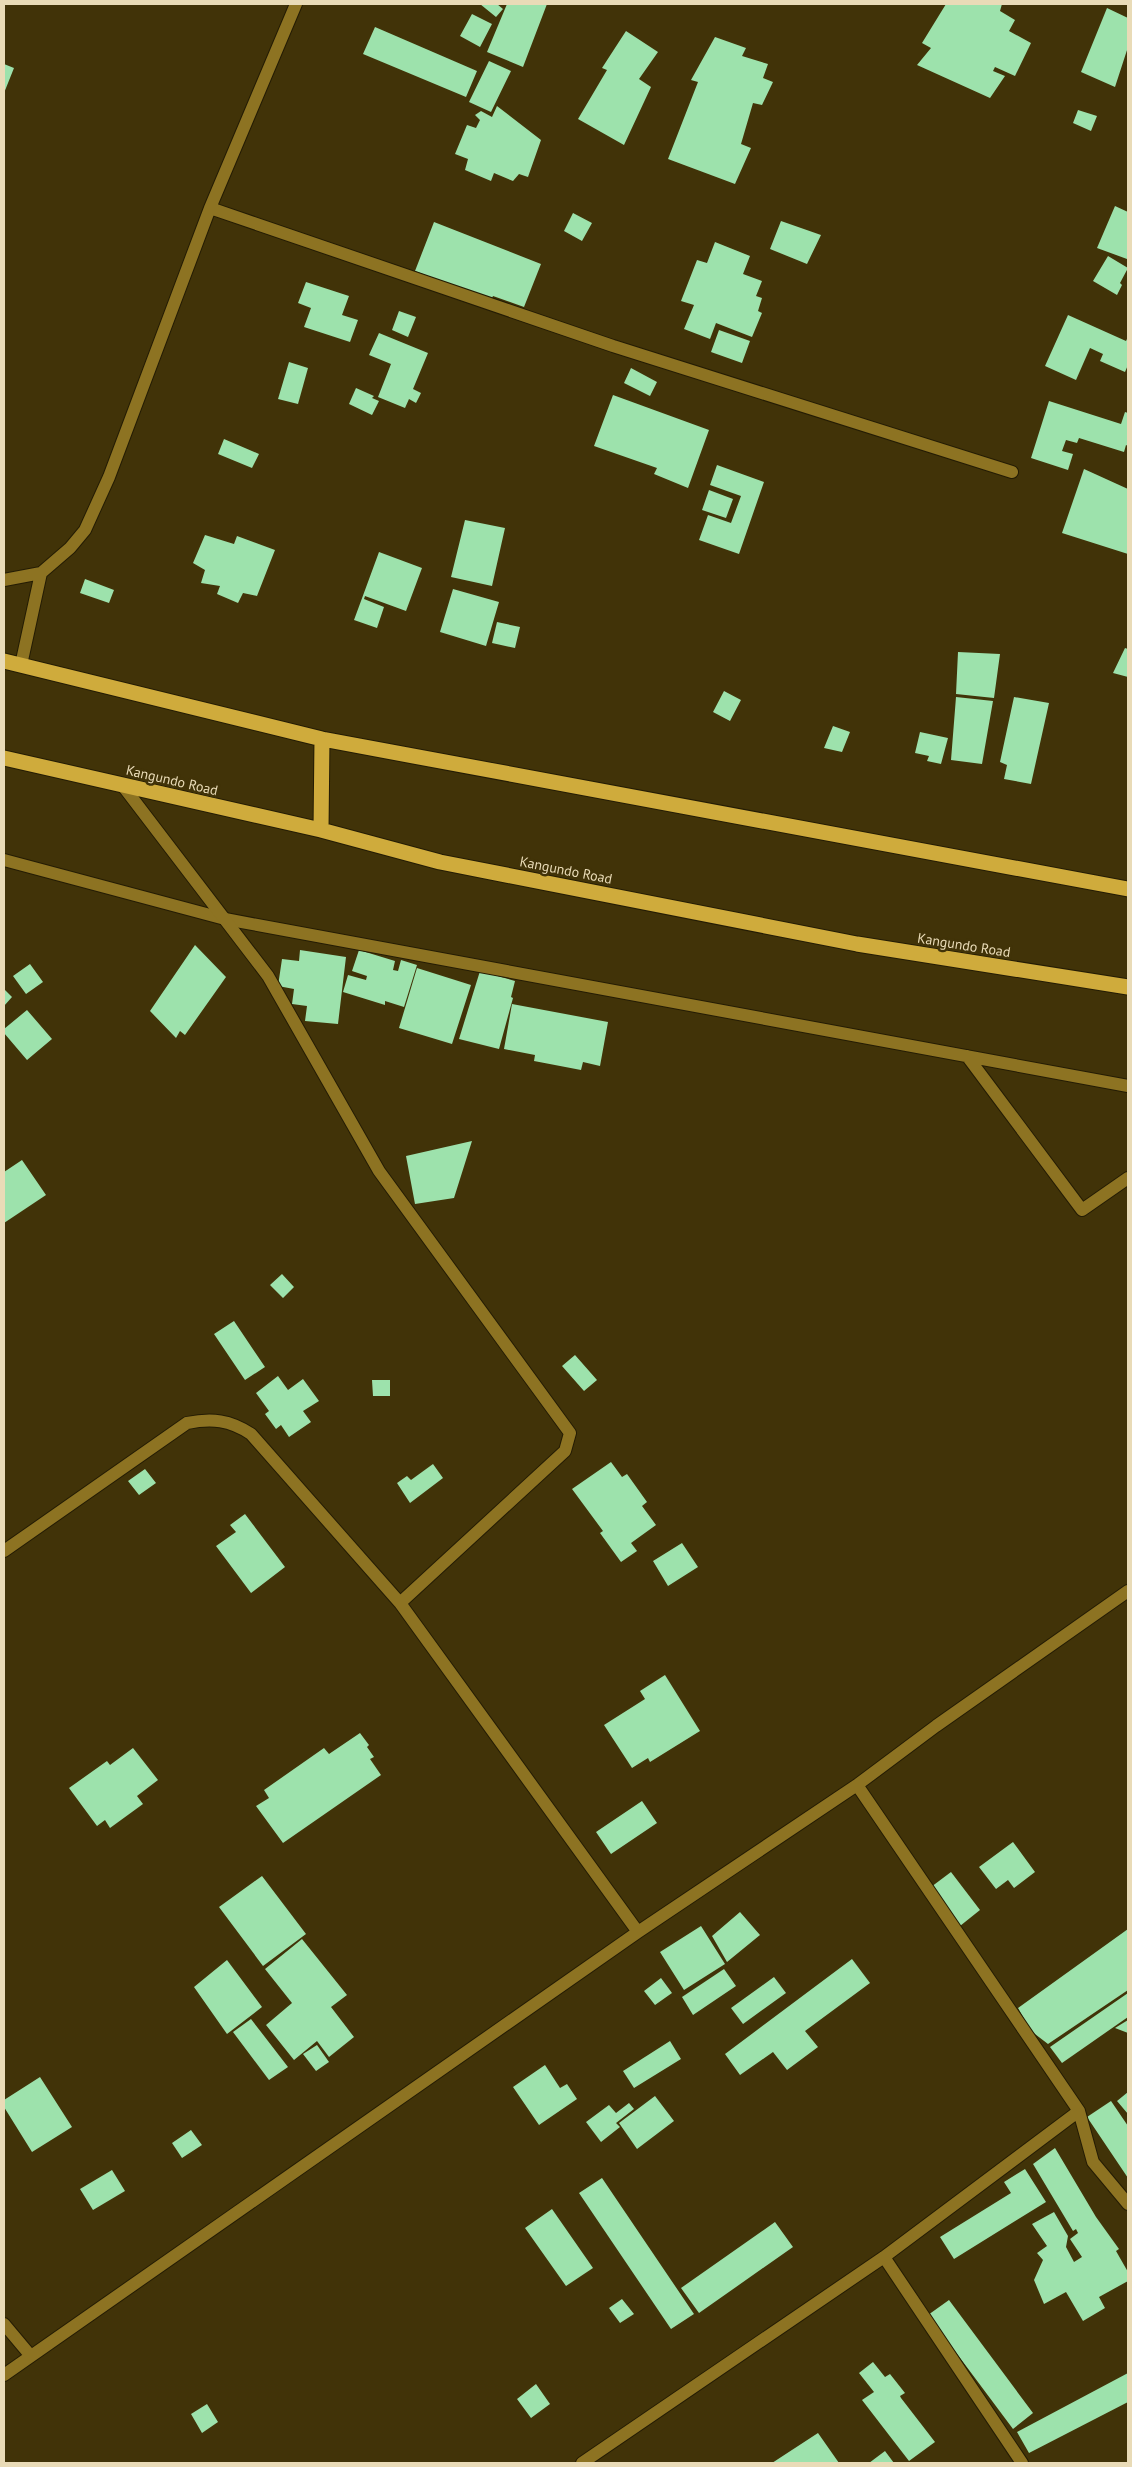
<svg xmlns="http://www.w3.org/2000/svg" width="1132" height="2467" font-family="'PT Sans',sans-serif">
  <rect width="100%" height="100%" fill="#413308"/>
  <!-- building -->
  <path fill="#9de2ac" d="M480,4H497L503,9L496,17Z
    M507,4H547L523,67L487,52Z
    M946,4H1002L1000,11L1015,20L1009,31L1031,43L1015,76L995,67L993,71L1005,76L990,98L917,65L931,48L922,43Z
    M1107,8L1128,18V47L1115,87L1081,72Z
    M472,14L492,24L480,47L460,36Z
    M375,27L477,71L466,97L363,54Z
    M626,31L658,52L639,79L651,87L624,145L578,119L607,70L602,68Z
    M715,37L746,48L742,56L768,64L763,78L773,82L762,105L753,103L741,144L751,148L735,184L668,159L698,82L691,80Z
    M489,61L511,71L491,112L469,102Z
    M4,64L14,68L4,93Z
    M497,106L541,140L528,177L519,174L513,181L494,173L491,181L465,170L468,159L455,154L467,125L476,128L480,120L475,115L481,111L492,117Z
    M1078,110L1097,116L1091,131L1073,123Z
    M1115,206L1128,212L1127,259L1097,248Z
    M573,213L592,223L582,241L564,231Z
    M781,221L821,235L807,264L770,249Z
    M434,222L541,264L524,307L493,296L491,300L415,271Z
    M715,242L750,256L743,274L762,281L756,296L762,298L758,311L762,313L752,337L716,323L710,339L684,329L694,305L681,301L697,260L707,263Z
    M1108,256L1128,268L1120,283L1122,285L1117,295L1093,281Z
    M306,282L349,296L342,315L358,320L350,342L304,327L311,308L298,303Z
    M399,311L416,317L408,337L392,330Z
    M1068,315L1126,341L1128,337V365L1125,372L1100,361L1103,354L1090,348L1076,380L1045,366Z
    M719,330L750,341L742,363L711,352Z
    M379,333L428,353L413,389L421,393L416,403L409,399L405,408L378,397L391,364L369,355Z
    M289,362L308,368L298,404L278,399Z
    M631,368L657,382L650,396L624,383Z
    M356,388L374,396L372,398L379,401L372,415L349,404Z
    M613,395L709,430L688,488L654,474L657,468L594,446Z
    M1049,401L1121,424L1125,412L1128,413V446L1126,445L1124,452L1079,438L1077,443L1066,440L1062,451L1073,454L1068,470L1031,458Z
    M224,439L259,454L252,468L218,454Z
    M717,465L764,482L739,554L699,540L708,515L731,523L741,496L710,485Z
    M1084,469L1128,489V554L1062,533Z
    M709,490L733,499L726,518L702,510Z
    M465,520L505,528L492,586L451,577Z
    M205,535L234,544L237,536L275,550L257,596L243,593L238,603L217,594L220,586L201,583L205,570L193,563Z
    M379,552L422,568L406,611L365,596L364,599L384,607L377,628L354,620Z
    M85,579L114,590L109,603L80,593Z
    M453,589L499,602L486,646L440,632Z
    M497,622L520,627L515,648L492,643Z
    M1125,648L1128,649V677L1113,673Z
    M958,652L1000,654L994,698L956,694Z
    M724,691L741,700L730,721L713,712Z
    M956,697L993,701L982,764L951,760Z
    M1014,697L1049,703L1031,784L1004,779L1007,765L1000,762Z
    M833,726L850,732L842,752L824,748Z
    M920,732L948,738L941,764L927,761L929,756L915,753Z
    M195,945L226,977L185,1035L180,1031L176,1038L150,1011Z
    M300,950L346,957L338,1024L305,1021L307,1006L292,1004L294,989L278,986L282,959L299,961Z
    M359,950L395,961L393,970L398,971L401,960L417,965L404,1007L385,1001V1005L343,992L348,975L366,980L367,976L352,971Z
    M30,964L43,982L26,994L13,976Z
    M417,968L471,985L452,1044L399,1028Z
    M480,971L515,981L511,997L513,998L499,1049L459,1039Z
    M4,989L12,997L4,1006Z
    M512,1004L608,1022L600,1066L583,1062L581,1070L534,1061L535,1055L504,1049Z
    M27,1010L52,1039L27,1060L4,1033V1029Z
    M472,1141L454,1198L415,1204L406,1156Z
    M22,1160L46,1195L4,1223V1172Z
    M282,1274L294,1287L283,1298L270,1285Z
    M234,1321L265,1367L245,1380L214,1334Z
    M575,1355L597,1380L584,1391L562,1366Z
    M278,1376L288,1390L303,1379L319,1401L303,1411L311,1422L289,1437L281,1425L276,1429L265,1414L269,1411L256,1393Z
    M372,1380H390V1396H373Z
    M611,1462L622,1477L627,1474L647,1502L642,1506L656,1525L631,1543L637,1551L621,1562L600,1533L603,1531L572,1489Z
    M433,1464L443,1478L410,1503L397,1483L407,1476L411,1480Z
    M145,1469L156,1483L139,1495L128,1481Z
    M245,1514L285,1567L251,1593L216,1546L236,1532L230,1525Z
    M682,1543L698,1567L668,1586L653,1561Z
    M665,1675L700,1731L650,1762L648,1758L632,1768L604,1725L645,1699L640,1691Z
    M360,1733L369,1745L367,1747L374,1757L370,1759L381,1775L283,1843L256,1806L269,1798L264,1790L324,1748L329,1754Z
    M133,1748L158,1780L137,1796L143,1804L110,1828L105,1820L97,1826L69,1788L107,1761L110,1765Z
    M642,1801L657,1823L611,1854L596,1832Z
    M1013,1842L1035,1872L1014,1888L1008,1880L996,1889L979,1867Z
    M951,1872L980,1910L960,1926L931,1887Z
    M262,1876L306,1934L263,1966L219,1907Z
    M740,1912L760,1935L727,1962L712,1936Z
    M701,1926L725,1964L684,1990L660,1952Z
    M1128,1929V1990L1048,2044L1031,2031L1018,2008Z
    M302,1939L347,1995L331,2007L354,2037L329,2057L317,2041L294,2060L266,2025L292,2003L265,1969Z
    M852,1959L870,1983L805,2031L818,2047L787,2070L773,2052L740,2075L725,2054Z
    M227,1960L262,2007L227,2034L194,1987Z
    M724,1969L736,1986L693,2015L682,1997Z
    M774,1977L786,1993L743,2024L731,2008Z
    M661,1978L672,1993L655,2005L644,1991Z
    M1128,1993V2017L1062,2063L1050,2047Z
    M251,2019L288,2067L269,2080L233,2032Z
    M1128,2020V2033L1115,2028Z
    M670,2041L681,2059L634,2088L623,2071Z
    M317,2045L329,2062L316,2071L303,2054Z
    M545,2065L560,2088L567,2084L577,2099L539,2125L513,2087Z
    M40,2077L72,2127L32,2152L4,2107V2100Z
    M1128,2092V2114L1117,2101Z
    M655,2096L674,2121L637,2149L619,2123Z
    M1111,2101L1128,2126V2178L1087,2117Z
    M629,2103L634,2109L616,2123L620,2127L601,2142L586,2122L609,2105L616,2113Z
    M191,2130L202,2145L182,2158L172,2143Z
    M1055,2148L1096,2217L1119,2249L1116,2251L1128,2272V2281L1099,2297L1105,2308L1083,2321L1066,2292L1044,2304L1034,2280L1043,2260L1037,2253L1047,2246L1032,2224L1054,2212L1068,2236L1066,2247L1074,2262L1082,2257L1070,2239L1078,2233L1076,2229L1073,2231L1033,2164Z
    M1025,2169L1046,2202L954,2259L940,2237L1011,2193L1004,2182Z
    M112,2170L125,2191L93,2210L80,2189Z
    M602,2178L694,2314L671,2329L579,2193Z
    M552,2209L593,2268L566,2286L525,2228Z
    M775,2222L793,2247L699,2313L681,2288Z
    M622,2299L634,2314L620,2323L609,2308Z
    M949,2300L1033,2413L1013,2429L928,2315Z
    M873,2362L885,2377L890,2374L905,2393L900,2396L901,2398L935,2442L909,2461L862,2400L874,2392L859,2373Z
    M1128,2373V2402L1029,2453L1017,2432Z
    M536,2384L550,2404L531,2418L517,2399Z
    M207,2404L218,2422L202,2433L191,2414Z
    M818,2433L839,2463H772Z
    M885,2451L894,2463H869Z"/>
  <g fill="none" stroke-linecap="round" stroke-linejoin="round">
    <!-- lane casing -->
    <g stroke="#241c04" stroke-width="14">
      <path id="lane" d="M4,860L225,919L1128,1086
        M967,1056L1082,1210L1128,1178"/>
    </g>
    <!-- street casing -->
    <g stroke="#241c04" stroke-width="14">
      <path id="street" d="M210,208L613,346L1012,472
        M4,580L41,573L70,548L85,530L109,477L210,208L296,4
        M21,665L41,573
        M123,786L268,976L379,1171L570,1433L565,1451L400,1603
        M4,1551L187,1423C212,1418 230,1420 251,1434L400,1603L638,1932
        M1079,2111L1093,2162L1128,2204
        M884,2257L1022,2463
        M4,2324L30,2355
        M4,2375L638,1932L857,1785L936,1726L1128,1591
        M582,2463L884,2257L1079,2111L857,1785"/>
    </g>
    <!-- highway casing -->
    <g stroke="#241c04" stroke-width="17">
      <path id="highway" d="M4,661L322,739L1128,889
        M4,758L321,830L440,862L857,944L1128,987
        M321,830L322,739"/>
    </g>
    <!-- lane -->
    <use href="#lane" stroke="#8d7322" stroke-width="12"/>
    <!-- street -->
    <use href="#street" stroke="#8d7322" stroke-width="12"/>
    <!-- highway -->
    <use href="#highway" stroke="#cfab3c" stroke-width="15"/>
  </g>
  <g text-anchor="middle" stroke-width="5" stroke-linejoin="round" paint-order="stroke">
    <!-- street labels -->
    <g font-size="14" fill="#e9dbb7" stroke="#413308">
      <text transform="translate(172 780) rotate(13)" y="5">Kangundo Road</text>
      <text transform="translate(566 870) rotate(11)" y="5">Kangundo Road</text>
      <text transform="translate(964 945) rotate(9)" y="5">Kangundo Road</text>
    </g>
  </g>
  <!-- border -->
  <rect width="1132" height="2467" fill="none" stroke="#e9dbb7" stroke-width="10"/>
</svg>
